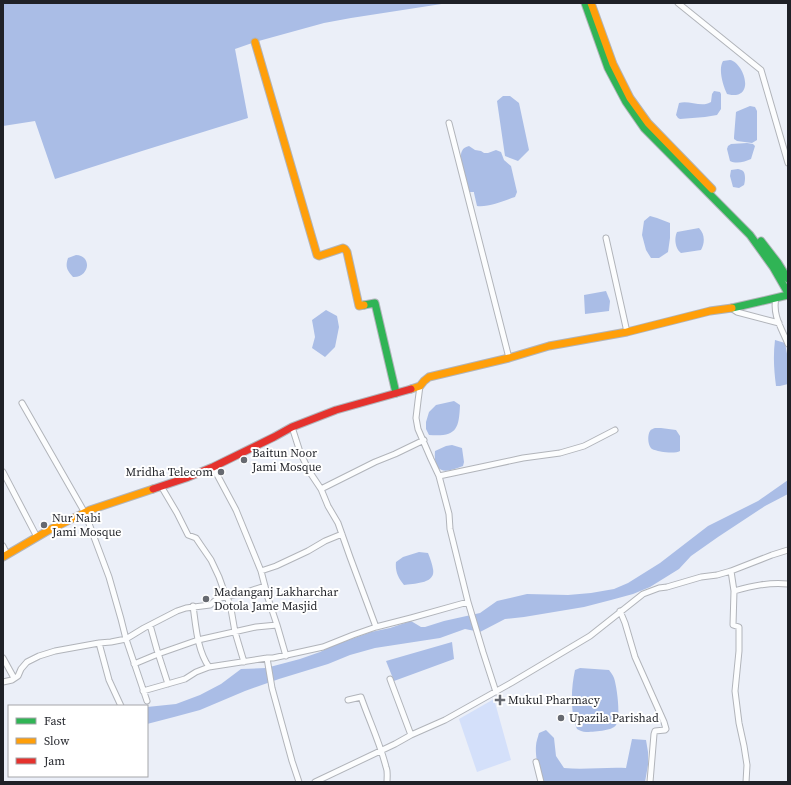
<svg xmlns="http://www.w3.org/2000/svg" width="791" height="785" font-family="'Source Serif 4',serif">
  <rect width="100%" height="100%" fill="#ebeff8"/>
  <!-- green -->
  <path fill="#d4e0fa" d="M494,699L511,760L477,772L459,719Z"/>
  <!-- water -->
  <path fill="#aabde6" d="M3,3H448L351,18L324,23L255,42L235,49L248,118L142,151L55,179L35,121L3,126Z
    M730,60C742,62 754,92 736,95C733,95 730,95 727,94C723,86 718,69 723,61Z
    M714,91L720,92L721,94V109L717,115L705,117L680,119L678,118L676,115L679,103C689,100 702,108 711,102L712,94Z
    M503,96H510L519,103L529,150L518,161L505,156L497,101Z
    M750,106L755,107L757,111V140L752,143L737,141L734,139V137L736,112L738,111Z
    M747,143L753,144L755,146L751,159C745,162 736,164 730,161L727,149L728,146L731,144Z
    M469,146L475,150L481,151L484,153H488L496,150L501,152L504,160L511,166L517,192L515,197C506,200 487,208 477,206L474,193V192H469C467,185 458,157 462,151C463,148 466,147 469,146Z
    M738,169C739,169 742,170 743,171C746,174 745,182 744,185L739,188L733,187L730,176L731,170Z
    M650,216L657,218L670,223V238L668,252L659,258H651L646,250L642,235L644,221Z
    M699,228C705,234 705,243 701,250L681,253C675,249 674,238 677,232Z
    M76,255C93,256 89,278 73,277C67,270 65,267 68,258Z
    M606,291L610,301L609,311L585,314L584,295Z
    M326,310L337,316L339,327L335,347L325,357L312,348L315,337L312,320Z
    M775,340L785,343L788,359V384L780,386H776C774,370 773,356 775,340Z
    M454,401L460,405C459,430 456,437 429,435L426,429V422L429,412L436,405Z
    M655,428H661L676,430L680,436V451C675,454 658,452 652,449C648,446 647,436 650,431C651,429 653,429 655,428Z
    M452,445L462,448L464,462L463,466C446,473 433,475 435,451L446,446Z
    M788,480V494L765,506L718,537L691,556L679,569L650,587L633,594L611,600L584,607L524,617L505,619L480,632L465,629L440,638L375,648L350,655L328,664L279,679L245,691L200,710L174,717L147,724V707L176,704L200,695L221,684L241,669L266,668L300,659L320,652L332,646L371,632L390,628L411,621L421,627H425L444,621L480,613L497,601L527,594L568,595L591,593L614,589L628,583L660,563L708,526L758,501Z
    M419,552L428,553C430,558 432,563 433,569C436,584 414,583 404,585C398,578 395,571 396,562L403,557Z
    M452,642L454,659L394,681L386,661Z
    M580,668L609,670C611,673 613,675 614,678C617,687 621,717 616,725C613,731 592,732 586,732C583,732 579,730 577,729C570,712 571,688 575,670Z
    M546,730L554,738L556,756L564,768C584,770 605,767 626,768L632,739L646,740L648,752V765L645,782H543C539,773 535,757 536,746C536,742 538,737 539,733Z"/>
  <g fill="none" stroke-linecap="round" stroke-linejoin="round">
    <!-- street casing -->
    <g stroke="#b1b4ba" stroke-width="7">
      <path id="street" d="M678,3L761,70L788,163
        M449,123L509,358
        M606,238L627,332
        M776,298C772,315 782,329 788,344
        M731,308L737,312L779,323
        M420,386L418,401L416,418L418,429L431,459L439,476L449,514L450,529L468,602L483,652L496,692
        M22,403L85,513L109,577L121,619L126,639L147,701
        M292,427L300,452L309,471L321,489L328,506L338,523L350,557L376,627
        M213,467L236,510L261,571L268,598L277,625L286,656
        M3,472L37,537
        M439,476L486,466L523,458L560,453L584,446L615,430
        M161,486L177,513L188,535L196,538L200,544L211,560L219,577L224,591L227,596L231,609L235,632L244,662
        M321,489L375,462L395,454L424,440
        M3,546L7,554
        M261,571L276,566L308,551L325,541L342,534
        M731,571L734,591L733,625L739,627V651L735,691L739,723L744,746L747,765L746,782
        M734,591C752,586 769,582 788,584
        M193,606C196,626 197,650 209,667
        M620,611L625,623L635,657L664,722L666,729L665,730L655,731L654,734L650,782
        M150,625L157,650L168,684
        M99,643L109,680L121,706
        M3,658L14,678
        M267,658L272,688L292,761L299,782
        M134,664L158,654L198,640L256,627L277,625
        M390,679L411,735
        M3,682L12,680L18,676L21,669L27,662L39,656L55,651L99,643L111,642L126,639L144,628L177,611L186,608L210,605L216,600L227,596L244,593L265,586
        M143,691L185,679L196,672L209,667L267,658H273L323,647L353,635L376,627L411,618L468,602
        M348,700L361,697C369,720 380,743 386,767C388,771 387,777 387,782
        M536,762L541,782
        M315,782L395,744L411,735L445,720L511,683L590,636L643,594L659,588L667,587L701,577L717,575L731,571L772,555L788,550"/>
    </g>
    <!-- fast casing -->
    <g stroke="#b1b4ba" stroke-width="9">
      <path id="fast" d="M585,3L608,68L626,102L644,128L750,235L773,267L788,293
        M761,241L778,263L788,279
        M364,305L375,303L396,393
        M732,308L788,295"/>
    </g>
    <!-- slow casing -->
    <g stroke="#b1b4ba" stroke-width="9">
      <path id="slow" d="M591,3L613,64L630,98L648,123L712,189
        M255,42L317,255L319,256L343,248L345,249L347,252L359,306L364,305
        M411,389L420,386L424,381L429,377L509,358L549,346L627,332L710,311L732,308
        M3,557L49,530L90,510L153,489"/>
    </g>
    <!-- jam casing -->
    <g stroke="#b1b4ba" stroke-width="9">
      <path id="jam" d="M153,489L186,478L213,467L274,437L292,427L336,410L411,389"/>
    </g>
    <!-- street -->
    <use href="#street" stroke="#fcfdfe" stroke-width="5"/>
    <!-- fast -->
    <use href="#fast" stroke="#30b455" stroke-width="7"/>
    <!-- slow -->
    <use href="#slow" stroke="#ff9f0a" stroke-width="7"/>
    <!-- jam -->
    <use href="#jam" stroke="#e5322d" stroke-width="7"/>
  </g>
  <!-- markers -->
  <g fill="#666970" stroke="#fff" stroke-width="1.5">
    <circle cx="244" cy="460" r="4"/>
    <circle cx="221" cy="472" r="4"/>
    <circle cx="44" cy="525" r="4"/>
    <circle cx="206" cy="599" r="4"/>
    <path d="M498 694h4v4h4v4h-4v4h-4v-4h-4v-4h4z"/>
    <circle cx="561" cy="718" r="4"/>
  </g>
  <g text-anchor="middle" stroke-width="4" stroke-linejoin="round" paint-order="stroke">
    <!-- poi labels -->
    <g font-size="12" fill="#1f2127" stroke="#fff" text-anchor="start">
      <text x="252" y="457">Baitun Noor<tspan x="252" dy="14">Jami Mosque</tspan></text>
      <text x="213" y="476" text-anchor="end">Mridha Telecom</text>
      <text x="52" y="522">Nur Nabi<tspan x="52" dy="14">Jami Mosque</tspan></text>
      <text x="214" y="596">Madanganj Lakharchar<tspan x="214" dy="14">Dotola Jame Masjid</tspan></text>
      <text x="508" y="704">Mukul Pharmacy</text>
      <text x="569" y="722">Upazila Parishad</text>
    </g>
  </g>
  <!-- border -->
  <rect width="791" height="785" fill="none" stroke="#1f2127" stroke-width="8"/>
  <!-- legend -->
  <rect x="8" y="705" width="140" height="72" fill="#ffffff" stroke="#a5a6a9"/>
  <rect x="16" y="718" width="20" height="6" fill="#30b455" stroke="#a5a6a9"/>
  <text x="44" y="725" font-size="12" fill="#1f2127">Fast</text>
  <rect x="16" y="738" width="20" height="6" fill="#ff9f0a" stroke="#a5a6a9"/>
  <text x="44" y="745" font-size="12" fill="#1f2127">Slow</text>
  <rect x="16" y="758" width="20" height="6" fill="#e5322d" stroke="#a5a6a9"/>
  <text x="44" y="765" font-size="12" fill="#1f2127">Jam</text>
</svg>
